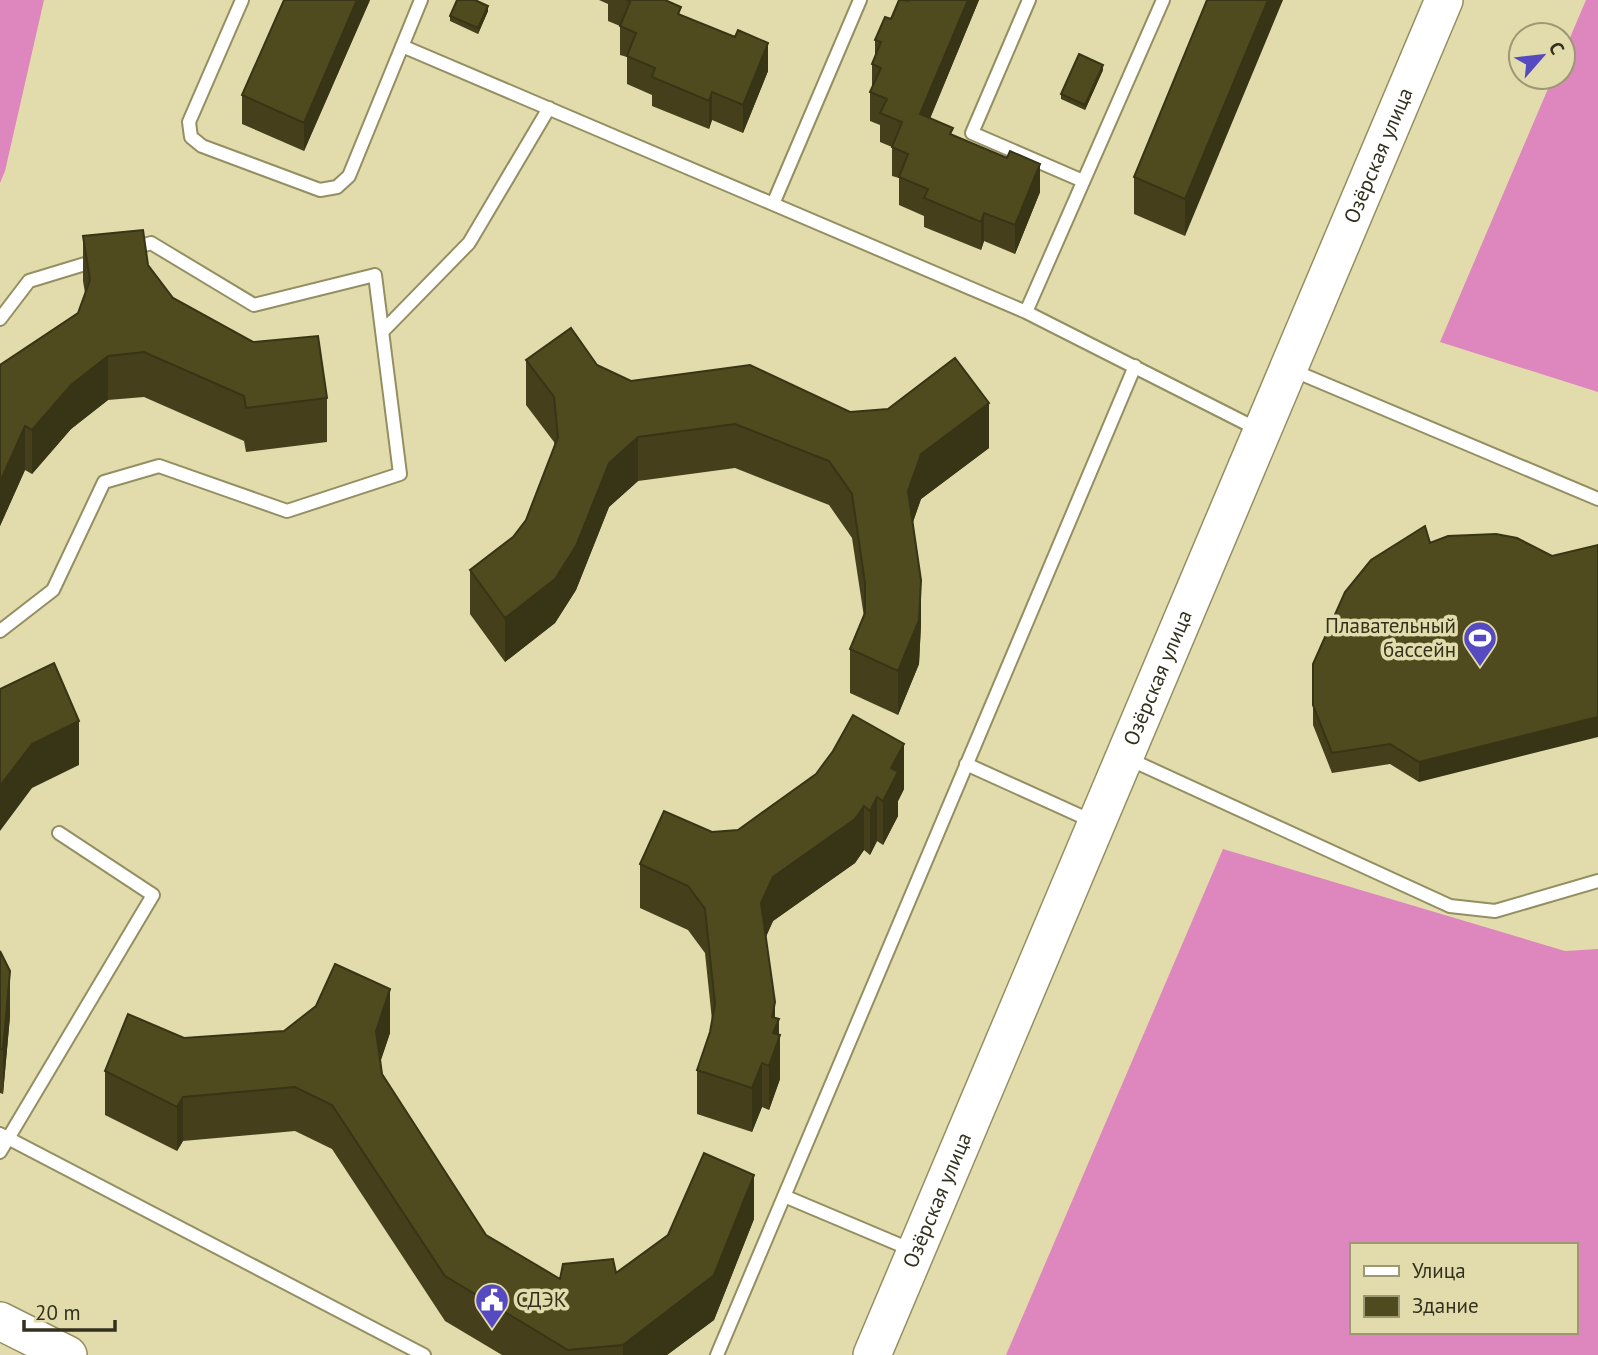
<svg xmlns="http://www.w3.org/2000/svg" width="1598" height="1355" font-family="'PT Sans',sans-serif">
  <rect width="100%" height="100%" fill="#e2dcac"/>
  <!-- forest -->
  <path fill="#de86be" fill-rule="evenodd" d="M0,0H44L5,171L0,183Z
    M1586,0H1598V392L1440,342L1553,77H1563V54Z
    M1223,849L1565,951L1598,949V1355H1006ZM1351,1245H1575V1332H1351Z"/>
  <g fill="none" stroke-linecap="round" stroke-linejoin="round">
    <!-- lane casing -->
    <g stroke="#948f62" stroke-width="16">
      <path id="lane" d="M242,0L189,122L191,137L202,146L320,190L337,187L349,176L421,0
        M860,0L773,204L1026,312
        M1029,0L972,133L1083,181
        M1163,0L1026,312L1259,430
        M402,46L773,204
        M0,319L29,281L98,260
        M382,332L469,243L549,108
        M1292,370L1598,499
        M0,631L53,590L104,482L159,466L287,511L400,474L375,275L254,305L151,243L129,250
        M1129,759L1450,906L1495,911L1598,881
        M966,764L1094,822
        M0,1134L424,1355
        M0,1152L153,895L59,833
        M784,1196L912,1250
        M717,1355L1135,366"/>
    </g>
    <!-- secondary casing -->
    <g stroke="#948f62" stroke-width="40">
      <g id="secondary">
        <path d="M0,1321L68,1355"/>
        <path id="s1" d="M872,1355L1444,0"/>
      </g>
    </g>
    <!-- lane -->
    <use href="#lane" stroke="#fff" stroke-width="12"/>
    <!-- secondary -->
    <use href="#secondary" stroke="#fff" stroke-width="37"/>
  </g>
  <!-- wall -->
  <path fill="#45401b" d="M370,0L304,151L242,124V95Z
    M599,0H665L681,15L768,71L743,133L712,120L709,129L652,106V95L627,84V57L620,55V26L608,21V4Z
    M979,0L930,118L953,135L1040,192L1015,254L984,241L981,250L924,227V216L899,205V178L892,176V147L880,142V125L870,121V92L872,88V64L875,57V40L891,19L908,1Z
    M1207,0L1185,236L1134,214V177Z
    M488,11L478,34L450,21V16Z
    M1103,70L1085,110L1061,99V94Z
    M83,236L148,265L173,298L327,398V442L246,452L244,441L144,397L108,400L71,429L32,474L25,470L0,526V365L78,313L85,293L83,281Z
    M526,360L597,365L631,381L850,412L989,448L921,499L913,522L921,624L919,664L898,715L850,693V649L864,617L852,538L829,505L735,468L638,481L609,507L576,590L555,623L505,662L470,614V570L513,537L526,520L555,446L554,442L526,405Z
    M1425,526L1419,782L1390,764L1332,773L1313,725V664Z
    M904,789L898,801V816L883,845L877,841L870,855L864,850L855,863L773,921L766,937L775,1018L779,1035L780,1079L769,1110L762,1107L752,1132L697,1114V1070L710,1032L712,1020L705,953L688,930L640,908V864L712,832L738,830Z
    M0,951L10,1016L3,1094L0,1093Z
    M390,1033L380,1062L382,1074L486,1235L560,1279L616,1273L754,1219L714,1320L667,1355H502L445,1321L332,1149L295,1131L183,1141L177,1151L105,1115V1071L184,1038Z"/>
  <!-- shaded-wall -->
  <path fill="#383416" d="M357,0H370L304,151V123Z
    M968,0H979L920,143V114Z
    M1268,0H1283L1185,236V199Z
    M488,6V11L478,34V28Z
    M768,43V71L743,133V105Z
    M1103,65V70L1085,110V105Z
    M712,92V120L709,129V101Z
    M1040,164V192L1015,254V225Z
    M984,213V241L981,250V222Z
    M108,356V400L71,429L32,474V430L71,385Z
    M989,403V448L921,499L908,536V491L921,454Z
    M25,426V470L0,526V482Z
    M638,437V481L609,507L576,590L555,623L505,662V618L609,463Z
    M921,580V624L919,664L898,715V671Z
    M1598,717V737L1419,782V762Z
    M79,721V765L32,788L0,831V786L32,744Z
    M904,744V789L898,801V816L883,845V801L891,768Z
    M877,797V841L870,855V811Z
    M864,806V850L855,863L773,921L761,947V903L773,877Z
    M10,971V1016L3,1094V1049Z
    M390,989V1033L376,1075V1031Z
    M775,1002V1030L779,1019V1038L780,1035V1079L769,1110V1066L772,1017Z
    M762,1063V1107L752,1132V1088Z
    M183,1097V1141L177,1151V1107Z
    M754,1175V1219L714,1320L667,1355H623V1345Z"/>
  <!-- building -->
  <path fill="#504b1f" stroke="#383416" stroke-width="2" d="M284,0H357L304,123L242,95Z
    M457,0H475L488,6L478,28L450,16Z
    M627,0H665L681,7L678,14L735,37L738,30L768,43L743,105L712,92L709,101L652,77L655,68L627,56L636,33L620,26L630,2Z
    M899,0H904L908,1V0H968L920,114L953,128L950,134L1007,158L1010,151L1040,164L1015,225L984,213L981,222L924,198L928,189L899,177L908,154L892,147L902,122L880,113L887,99L870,92L881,68L872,64L881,42L875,40L885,17L891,19Z
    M1207,0H1268L1185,199L1134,177Z
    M1079,54L1103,65L1085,105L1061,94Z
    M143,230L148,265L173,298L253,342L318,336L327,398L246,408L244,396L144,352L108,356L71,385L32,430L25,426L0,482V365L78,313L90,280L83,236Z
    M571,328L597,365L631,381L750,365L850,412L888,409L955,358L989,403L921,454L908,491L921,580L919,620L898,671L850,649L865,613V583L852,494L829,461L735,424L638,437L609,463L576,546L555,579L505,618L470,570L513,537L526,520L558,437L554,397L526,360Z
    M1425,526L1430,543L1448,536L1496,534L1517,538L1552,556L1598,545V717L1419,762L1390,744L1332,753L1313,705V664L1345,592L1371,560Z
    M54,663L79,721L32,744L0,786V689Z
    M853,715L904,744L891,768L898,772L883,801L877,797L870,811L864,806L855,819L773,877L761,903L775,1002L772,1017L779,1019L773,1033L780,1035L769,1066L762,1063L752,1088L697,1070L710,1032L715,1004L705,909L688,886L640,864L664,811L712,832L738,830L816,774L833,751Z
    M0,951L10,971L3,1049H0Z
    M335,964L390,989L376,1031L382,1074L486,1235L560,1279L563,1264L613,1259L616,1273L668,1235L704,1153L754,1175L714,1275L623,1345L568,1350L445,1276L332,1105L295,1087L183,1097L177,1107L105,1071L128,1014L184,1038L284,1031L316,1006Z"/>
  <!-- icons -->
  <defs>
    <g id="stadium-pin" transform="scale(1.75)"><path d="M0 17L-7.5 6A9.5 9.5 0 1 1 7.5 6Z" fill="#564ac1" stroke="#e2dcac"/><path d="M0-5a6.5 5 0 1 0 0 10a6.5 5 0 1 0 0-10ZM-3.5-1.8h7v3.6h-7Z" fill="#fff"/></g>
    <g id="civic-pin" transform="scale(1.75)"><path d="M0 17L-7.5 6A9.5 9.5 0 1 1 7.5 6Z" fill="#564ac1" stroke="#e2dcac"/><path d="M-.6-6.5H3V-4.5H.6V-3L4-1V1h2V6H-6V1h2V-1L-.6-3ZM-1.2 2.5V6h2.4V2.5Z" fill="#fff"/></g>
  </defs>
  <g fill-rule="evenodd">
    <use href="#stadium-pin" x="1480" y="638"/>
    <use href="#civic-pin" x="492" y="1300"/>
  </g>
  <g text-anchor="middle" stroke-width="7" stroke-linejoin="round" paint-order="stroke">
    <!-- street labels -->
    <g font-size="21" fill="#33311e" stroke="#e2dcac">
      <text dy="7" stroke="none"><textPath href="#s1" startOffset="1302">Озёрская улица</textPath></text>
      <text dy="7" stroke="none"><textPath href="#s1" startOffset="735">Озёрская улица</textPath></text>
      <text dy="7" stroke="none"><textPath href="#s1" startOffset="168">Озёрская улица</textPath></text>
    </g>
    <!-- poi labels -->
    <g font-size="21" fill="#33311e" stroke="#e2dcac" text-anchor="end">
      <text x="1456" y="633">Плавательный<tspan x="1456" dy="24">бассейн</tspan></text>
      <text x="516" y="1307" text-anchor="start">СДЭК</text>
    </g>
  </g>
  <!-- legend -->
  <rect x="1350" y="1243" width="228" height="91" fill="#e2dcac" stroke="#9c9873" stroke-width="2"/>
  <rect x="1364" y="1266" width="35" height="10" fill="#ffffff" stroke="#9c9873" stroke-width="2"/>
  <text x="1412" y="1278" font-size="21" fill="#33311e">Улица</text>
  <rect x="1364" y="1296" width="35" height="21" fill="#504b1f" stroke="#9c9873" stroke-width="2"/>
  <text x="1412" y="1313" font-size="21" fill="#33311e">Здание</text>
  <!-- north arrow -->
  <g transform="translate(1542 56) rotate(62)"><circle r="33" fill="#e2dcac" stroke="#9c9873" stroke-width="2"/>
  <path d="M0-5L12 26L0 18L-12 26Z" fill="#564ac1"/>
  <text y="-10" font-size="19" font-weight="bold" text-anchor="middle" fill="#33311e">С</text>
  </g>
  <!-- scale -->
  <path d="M24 1320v10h91v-10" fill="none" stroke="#33311e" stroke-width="3.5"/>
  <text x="35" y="1320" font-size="21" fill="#33311e" stroke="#e2dcac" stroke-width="5" paint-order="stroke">20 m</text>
</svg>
